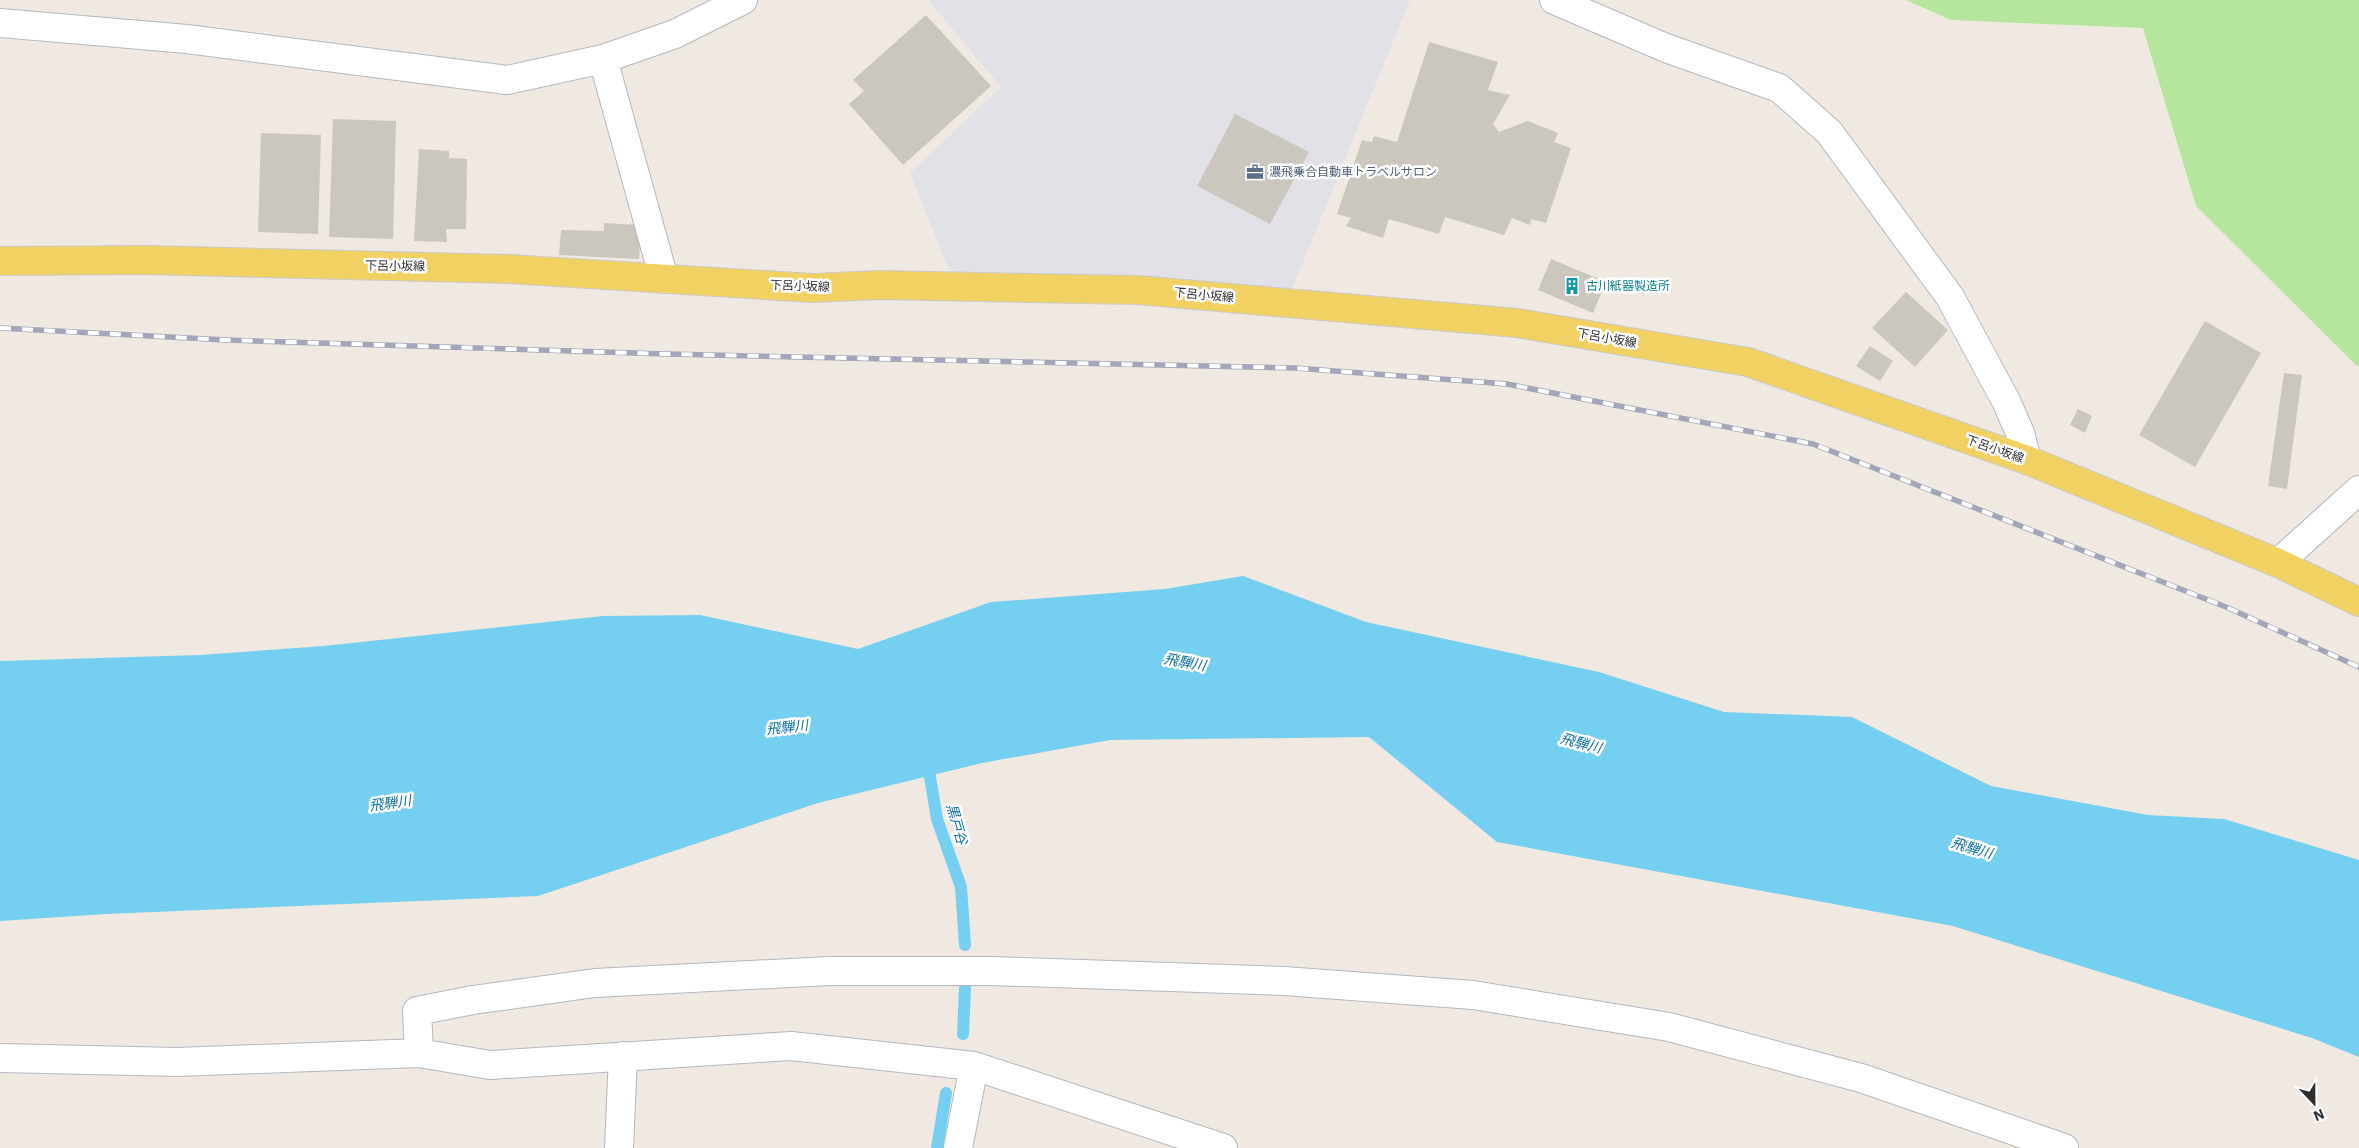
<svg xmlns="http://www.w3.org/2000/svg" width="2359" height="1148" font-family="'IBM Plex Sans','Noto Sans JP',sans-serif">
  <rect width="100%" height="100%" fill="#efe9e1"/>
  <!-- industrial -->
  <path fill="#e3e1e8" d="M928,0H1410L1292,289L956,278L948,267L910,173L1001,87Z"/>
  <!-- green -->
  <path fill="#b6e59e" d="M1906,0H2359V366H2357L2196,206L2143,28L1951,20Z"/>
  <!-- water -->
  <path fill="#75cff0" d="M1243,576L1366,622L1599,672L1724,712L1852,717L1991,786L2148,815L2224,819L2359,860V1057L2312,1038L1953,926L1497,842L1369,737L1110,740L982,763L818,803L538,896L106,914L0,921V661L200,655L324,646L603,616L700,615L858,649L991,602L1165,589Z"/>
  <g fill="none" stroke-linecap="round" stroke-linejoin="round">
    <!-- stream -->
    <path stroke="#75cff0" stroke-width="12" d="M927,759L937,819L961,887L965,945
      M963,1034L965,988
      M937,1148L946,1093"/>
  </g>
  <!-- building -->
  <path fill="#cbc7bf" d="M926,15L991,86L903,165L849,104L864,91L853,80Z
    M1429,42L1498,62L1488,90L1510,95L1493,124L1499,132L1528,121L1558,133L1554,142L1571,148L1546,223L1531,219L1530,225L1512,218L1504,235L1445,217L1439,234L1389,219L1383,238L1346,226L1351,218L1337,214L1362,140L1372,142L1374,136L1397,142Z
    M1235,114L1309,152L1270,224L1197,186Z
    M333,119L396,121L393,239L329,237Z
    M261,133L321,135L318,234L258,232Z
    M419,149L449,151V158L467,159L466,229H446L447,242L414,241Z
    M604,223L641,225L639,259L559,255L561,230L604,231Z
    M1551,259L1606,282L1593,313L1538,290Z
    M1906,292L1948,330L1915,367L1872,328Z
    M2205,321L2261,353L2195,467L2139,435Z
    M1870,346L1893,361L1880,381L1856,366Z
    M2284,373L2302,375L2287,489L2268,486Z
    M2078,409L2092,416L2085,433L2070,425Z"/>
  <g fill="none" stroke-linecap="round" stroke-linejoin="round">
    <!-- street casing -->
    <g stroke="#b4b7c1" stroke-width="30">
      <path id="street" d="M1554,0L1666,48L1779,88L1829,132L1950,297L2006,401L2020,433L2027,460
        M0,23L187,39L507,80L603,59L675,34L743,0
        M603,59L664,279
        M2278,563L2359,490
        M419,1053L417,1011L473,1000L595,983L829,971H992L1284,981L1473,995L1669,1027L1861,1078L2064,1148
        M0,1058L177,1062L419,1053L490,1065L791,1046L974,1066L1223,1148
        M619,1148L623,1056
        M958,1148L974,1066"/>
    </g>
    <!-- primary casing -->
    <g stroke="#c9c9c9" stroke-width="30">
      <path id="primary" d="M0,261L147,260L509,269L812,288L879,285L1138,290L1517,323L1748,362L2027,460L2278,563L2359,602"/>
    </g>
    <!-- street -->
    <use href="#street" stroke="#fff" stroke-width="28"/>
    <!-- primary -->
    <use href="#primary" stroke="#f2d163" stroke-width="28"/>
    <!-- rail casing -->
    <g stroke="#a3a6b8" stroke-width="5.5">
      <path id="rail" d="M0,328L226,340L666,354L1295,368L1507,384L1813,444L2226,607L2359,667"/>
    </g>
    <!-- rail -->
    <use href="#rail" stroke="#fff" stroke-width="4" stroke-dasharray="11" stroke-linecap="butt"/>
  </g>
  <!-- icons -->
  <defs>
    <g id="office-bare" transform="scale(1.35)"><path d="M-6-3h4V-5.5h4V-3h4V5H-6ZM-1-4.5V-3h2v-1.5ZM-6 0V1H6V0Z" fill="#5c6f8a" stroke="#fff" stroke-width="2.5" paint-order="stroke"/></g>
    <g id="building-bare" transform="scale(1.35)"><path d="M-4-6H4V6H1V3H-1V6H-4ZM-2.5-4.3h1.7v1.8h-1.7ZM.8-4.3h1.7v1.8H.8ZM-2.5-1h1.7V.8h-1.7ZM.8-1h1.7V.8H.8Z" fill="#0f9aa8" stroke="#fff" stroke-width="2.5" paint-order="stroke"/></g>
  </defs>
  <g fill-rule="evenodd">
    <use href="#office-bare" x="1255" y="172"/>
    <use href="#building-bare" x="1572" y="286"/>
  </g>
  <g text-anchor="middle" stroke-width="5" stroke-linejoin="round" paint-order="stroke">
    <!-- service labels -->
    <g font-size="12" fill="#4e5e75" stroke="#fff" text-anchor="start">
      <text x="1269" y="176">濃飛乗合自動車トラベルサロン</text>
    </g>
    <!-- street labels -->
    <g font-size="12" fill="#2e2e2e" stroke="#fff">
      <text transform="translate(395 266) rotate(1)" y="4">下呂小坂線</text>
      <text transform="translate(800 286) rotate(2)" y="4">下呂小坂線</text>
      <text transform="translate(1204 295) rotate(5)" y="4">下呂小坂線</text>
      <text transform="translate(1607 338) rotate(10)" y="4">下呂小坂線</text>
      <text transform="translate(1995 449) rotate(19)" y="4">下呂小坂線</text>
    </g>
    <!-- culture labels -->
    <g font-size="12" fill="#0d838f" stroke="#fff" text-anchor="start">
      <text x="1586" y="290">古川紙器製造所</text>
    </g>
    <!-- water labels -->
    <g font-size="14" font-style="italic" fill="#0d6fa3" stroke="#fff">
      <text transform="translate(1185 662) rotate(10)" y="5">飛騨川</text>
      <text transform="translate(787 727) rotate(-6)" y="5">飛騨川</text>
      <text transform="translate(1581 743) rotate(14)" y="5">飛騨川</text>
      <text transform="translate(390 803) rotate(-8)" y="5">飛騨川</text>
      <text transform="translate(957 824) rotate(74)" y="5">黒戸谷</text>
      <text transform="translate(1972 848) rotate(16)" y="5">飛騨川</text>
    </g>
  </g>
  <!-- north arrow -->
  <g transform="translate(2314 1103) rotate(158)" stroke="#ffffff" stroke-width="4" paint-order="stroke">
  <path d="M0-4L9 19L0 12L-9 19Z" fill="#2e2e2e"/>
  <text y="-8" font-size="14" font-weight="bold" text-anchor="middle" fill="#2e2e2e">N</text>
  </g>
</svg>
